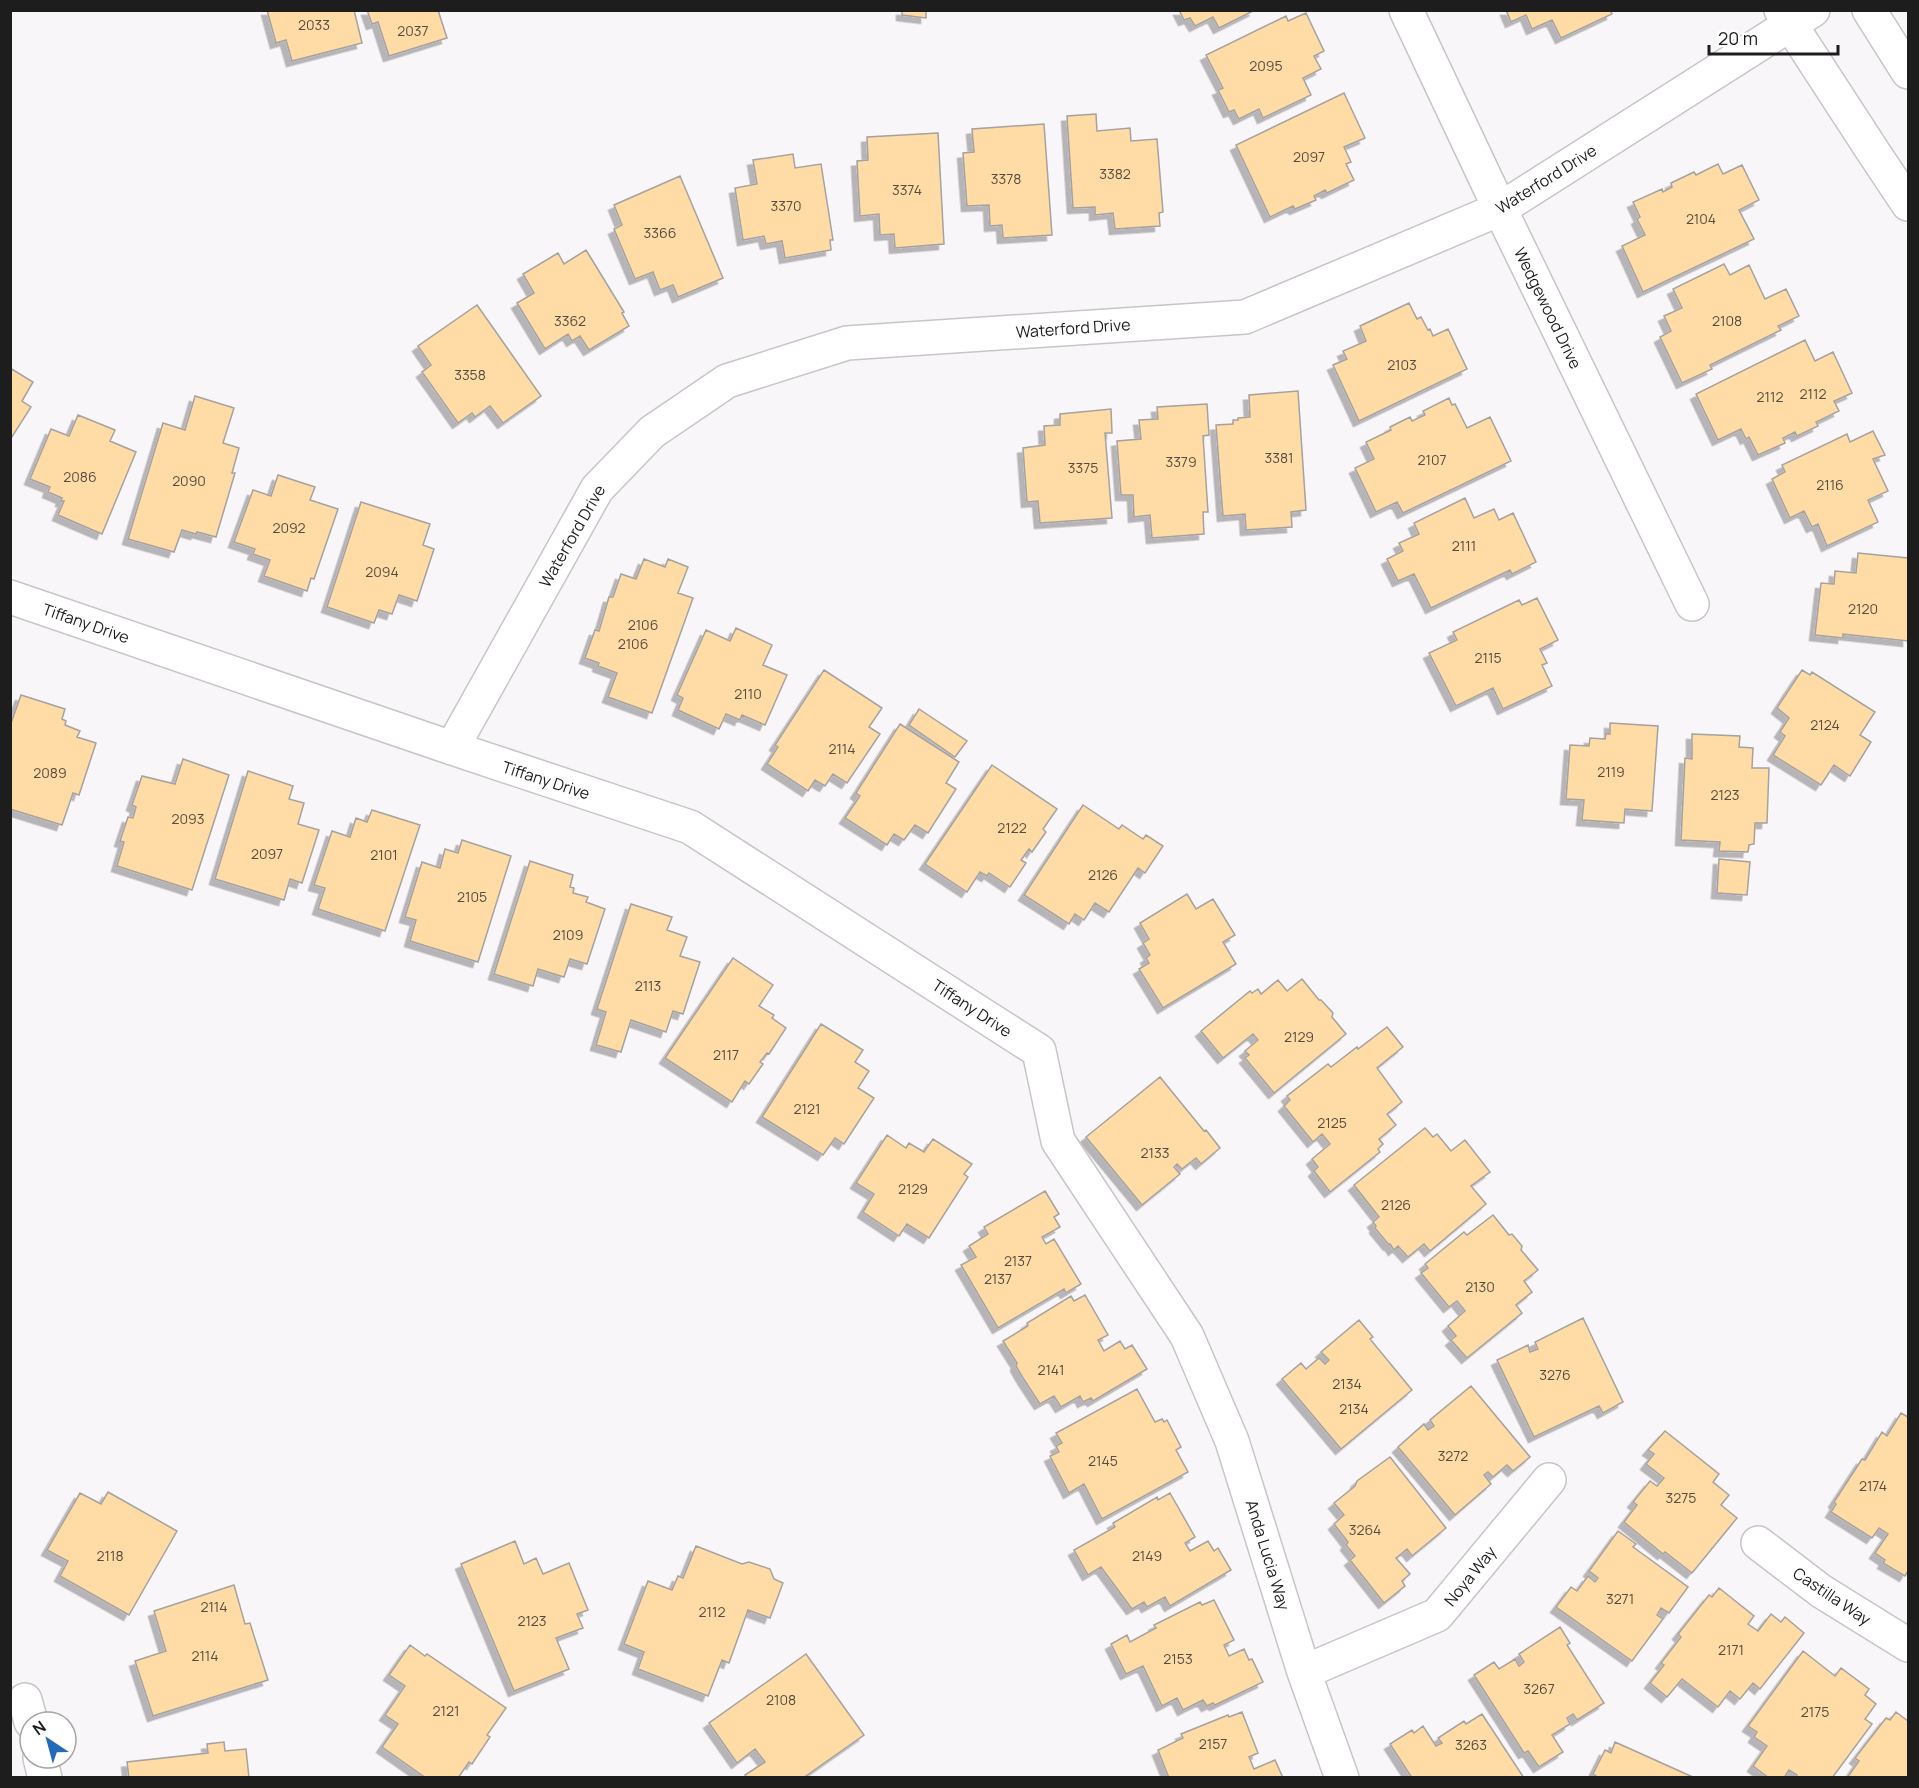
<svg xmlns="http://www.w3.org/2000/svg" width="1919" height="1788" font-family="Manrope,sans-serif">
  <defs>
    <filter id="shadow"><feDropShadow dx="-5.5" dy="5.5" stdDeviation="0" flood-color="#0004"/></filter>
  </defs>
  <rect width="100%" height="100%" fill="#f9f6f9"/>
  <!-- building -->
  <path fill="#ffdba5" stroke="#a5a29f" stroke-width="1.5" filter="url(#shadow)" d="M267,10H354L362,43L292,61L286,40L276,43Z
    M367,10H438L447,38L389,56L378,22L372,24Z
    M902,10H926V18L902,15Z
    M1179,10H1255L1219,28L1213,17L1195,26L1190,18L1184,20Z
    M1506,10H1610L1612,14L1561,38L1552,20L1532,29L1526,15L1511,22Z
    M1306,13L1324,51L1314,56L1321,69L1303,78L1311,95L1263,118L1259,109L1239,119L1234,110L1229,112L1218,90L1223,88L1206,55L1286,16L1288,21Z
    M1344,93L1365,138L1344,147L1351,162L1346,164L1354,180L1327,193L1325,190L1314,196L1316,200L1295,209L1293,206L1270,217L1236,145Z
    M1096,114L1097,131L1130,128L1131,141L1157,139L1163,212L1159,213L1160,226L1115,229L1113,213L1095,215V207L1073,208L1067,116Z
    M1044,124L1052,235L1003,238L1002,225L990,226L989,205L967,206L963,153L974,152L972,129Z
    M938,133L944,244L895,248L894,234L880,235L879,214L860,216L857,161L868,160L867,137Z
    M793,154L795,168L821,164L833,240H830L831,250L785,258L782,241L766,244L764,236L743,240L735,188L757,184L753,160Z
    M1718,164L1723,174L1742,165L1759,200L1739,210L1754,239L1643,292L1622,246L1645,235L1637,219L1640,217L1633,202L1662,189L1663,192L1672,187L1671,183L1694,172L1696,175Z
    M680,176L723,278L678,297L673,285L660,290L653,272L635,279L614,229L622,225L614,205Z
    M586,250L624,312L622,313L629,326L589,350L580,336L572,341L568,334L545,349L517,303L534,293L523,274L558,253L564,264Z
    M1724,264L1730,275L1749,265L1765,299L1786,289L1799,316L1778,326L1781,330L1710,365L1712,369L1682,383L1660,337L1671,331L1664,316L1682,308L1673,289Z
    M1409,303L1417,319L1421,317L1428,330L1430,329L1433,336L1448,329L1467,369L1359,421L1333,365L1347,359L1343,351L1366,341L1360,326Z
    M477,305L541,396L503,423L490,406L475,417L472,413L458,423L422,372L431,365L418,346Z
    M1805,340L1815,361L1833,352L1852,393L1834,401L1839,411L1816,422L1818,426L1797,436L1795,432L1783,438L1785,443L1758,455L1749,437L1746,439L1741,429L1718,440L1696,394Z
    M10,368L33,382L22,401L31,407L10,440Z
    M1298,391L1306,510L1291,512L1292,527L1246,530L1245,514L1223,516L1216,425L1233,424V420H1238V418L1250,417L1249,395Z
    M195,396L234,408L223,443L239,448L232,473H235L216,537L197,532L196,534L182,530L174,552L128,539L163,423L185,430Z
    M1449,398L1452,405L1455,404L1467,428L1490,417L1511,461L1403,513L1397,502L1376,512L1355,468L1374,459L1366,442L1391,430L1390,427L1410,417L1412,421L1425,415L1423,411Z
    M1207,404L1209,435L1203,436L1208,512H1203L1204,534L1152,538L1150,515L1134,517L1133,495H1121L1117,441L1141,439L1139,420L1158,419L1157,407Z
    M1111,409L1112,433H1105L1112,518L1040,523L1038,501L1027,502L1023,448L1045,445L1044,426L1060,425V414Z
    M78,415L115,430L110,441L136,452L102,534L58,515L64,501H61L62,498L48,492L50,487L30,479L51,429L69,436Z
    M1873,431L1885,455L1873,459L1888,491L1868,500L1878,522L1827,546L1818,524L1812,527L1804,511L1790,518L1772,479L1785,472L1782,465L1847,434L1850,442Z
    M278,475L315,487L310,500L338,509L314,579L311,578L307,591L264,576L270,560L253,554L255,549L234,542L253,490L271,496Z
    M1465,498L1474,518L1494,509L1499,520L1513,513L1536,562L1512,574L1510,570L1431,608L1414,574L1398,581L1387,559L1403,551L1399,543L1419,534L1414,523Z
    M361,502L430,524L423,545L434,549L417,601L399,595L392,614L379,610L374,623L327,607Z
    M1858,553L1908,558V641L1843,634V638L1815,635L1821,583L1834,584L1835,571L1856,573Z
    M644,559L665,567L668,559L688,567L678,593L693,598L652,713L608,697L617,673L598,666L599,663L585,658L595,630L599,631L609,597H613L621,574L636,579Z
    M1537,598L1558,640L1540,649L1547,663L1542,665L1552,686L1503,709L1493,688L1456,706L1429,653L1457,640L1453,632L1519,600L1522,605Z
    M736,628L772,645L763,665L787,675L765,725L742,715L740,720L726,714L719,729L678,710L683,698L677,695L706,630L730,641Z
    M824,670L882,708L869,727L880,734L847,783L833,774L825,786L815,780L808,791L767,764L778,747L775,745Z
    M1802,670L1810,675L1812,672L1875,712L1860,735L1871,742L1850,776L1834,765L1821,785L1773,755L1785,736L1780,732L1789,718L1777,708Z
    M21,695L65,709L62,719L66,721L65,725L80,731L77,737L96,743L79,795L73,793L62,825L10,809V726Z
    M919,709L967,741L955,757L909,725Z
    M1610,723L1658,726L1652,811L1625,809L1624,823L1582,820L1584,800L1566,799L1570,745L1589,746L1590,738L1605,739L1606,734H1610Z
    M900,724L959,762L946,783L956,789L928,833L915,825L904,840L894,834L887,845L845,818L860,796L856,793Z
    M1692,734L1740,736L1739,747L1753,748L1752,768H1769L1767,823H1755L1754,844L1749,845L1748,852L1719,851L1720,842L1681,840L1685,758L1692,759Z
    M183,759L229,775L192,890L117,866L124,842L120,841L128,817L133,818L136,807L132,805L142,776L175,784Z
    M992,765L1057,809L1043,829L1046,832L1032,852L1029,849L1021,860L1026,863L1010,887L989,873L987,876L980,872L967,892L925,864Z
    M248,771L293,786L289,799L304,803L298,824L319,830L302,883L290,879L284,900L215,879Z
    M1083,805L1119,829L1122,825L1143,839L1146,835L1163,846L1145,873L1138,868L1109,912L1095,903L1084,920L1075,914L1069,924L1024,895Z
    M372,810L420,825L385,931L318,909L325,888L314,885L332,831L350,837L356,818L367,822Z
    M462,840L511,856L478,962L410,941L416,920L405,917L422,862L440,868L445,849L458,853Z
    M1719,859L1750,862L1747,895L1717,893Z
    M530,861L573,875L570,887L574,888L573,893L588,897L586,902L605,909L587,964L570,959L564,977L538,969L533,986L494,974Z
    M1187,894L1196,909L1213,899L1235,935L1223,942L1236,964L1163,1008L1139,969L1149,963L1146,958L1150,955L1143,943L1149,939L1140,923Z
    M631,904L672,917L667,930L687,937L680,956L700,962L683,1014L673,1011L666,1032L631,1020L621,1052L596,1045L606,1012L597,1009Z
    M733,958L773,985L759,1006L774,1015L772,1018L786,1028L769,1054L767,1053L760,1062L763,1064L749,1084L745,1081L732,1102L665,1058Z
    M1302,979L1319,1000H1321L1333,1013L1332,1017L1346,1034L1274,1093L1245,1058L1249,1055L1245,1051L1258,1040L1253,1034L1223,1058L1201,1031L1250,991L1252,993L1258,989L1261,994L1278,980L1287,991Z
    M821,1024L863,1050L855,1062L869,1071L858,1088L874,1098L844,1144L835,1138L823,1155L762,1117Z
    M1387,1027L1403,1047L1377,1068L1402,1102L1387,1114L1396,1125L1379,1139L1383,1144L1378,1149L1380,1152L1330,1192L1314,1171L1318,1167L1312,1159L1330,1144L1322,1134L1313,1142L1284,1106L1290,1100L1287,1096L1328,1064L1331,1067L1357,1047L1358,1049Z
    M1160,1077L1204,1131L1206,1130L1220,1148L1201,1164L1196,1158L1182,1169L1177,1164L1174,1167L1180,1174L1142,1205L1086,1137Z
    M1425,1128L1433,1137L1437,1134L1451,1151L1465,1140L1490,1172L1471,1186L1486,1204L1430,1251L1424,1244L1408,1257L1398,1246L1394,1250L1390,1244L1389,1245L1375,1228L1376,1226L1373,1222L1379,1217L1354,1185Z
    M887,1135L906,1148L909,1143L924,1152L933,1139L972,1164L964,1174L968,1177L929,1238L907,1224L899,1236L863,1212L874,1194L856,1183Z
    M1045,1191L1059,1214L1054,1217L1060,1227L1042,1237L1046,1244L1054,1239L1081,1284L1066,1293L1064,1289L998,1328L961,1265L976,1257L969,1246L988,1234L984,1227Z
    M1493,1215L1509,1235L1512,1234L1522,1246L1521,1250L1538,1270L1524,1281L1532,1292L1516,1305L1522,1313L1467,1358L1451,1340L1456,1336L1448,1326L1465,1311L1457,1301L1449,1307L1421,1273L1428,1268L1425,1264L1464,1232L1467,1235Z
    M1085,1295L1108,1335L1098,1340L1104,1351L1120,1341L1125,1349L1132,1345L1147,1369L1093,1401L1091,1398L1083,1402L1080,1396L1061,1407L1054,1396L1040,1404L1023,1378L1016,1366L1017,1363L1003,1341L1028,1326L1027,1323L1071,1296L1074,1301Z
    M1583,1318L1623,1402L1603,1413L1599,1406L1534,1437L1497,1360L1528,1345L1530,1352L1538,1349L1535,1342Z
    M1359,1320L1373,1337L1370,1339L1412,1390L1341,1449L1282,1379L1301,1363L1306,1369L1319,1358L1325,1364L1329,1360L1321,1352Z
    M1471,1386L1530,1457L1513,1471L1507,1465L1493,1477L1488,1472L1484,1475L1491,1484L1455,1515L1398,1447L1424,1424L1428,1430L1434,1426L1430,1420Z
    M1137,1389L1155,1422L1162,1419L1164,1422L1167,1420L1181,1447L1176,1450L1188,1472L1102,1519L1084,1484L1069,1493L1050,1456L1059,1452L1056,1446L1062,1443L1056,1433Z
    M1901,1413L1908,1417V1571L1905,1576L1883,1563L1885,1560L1875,1553L1888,1534L1879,1528L1872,1538L1831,1512L1836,1504L1834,1502L1862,1459L1865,1460L1882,1432L1887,1436Z
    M1665,1431L1719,1474L1713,1482L1729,1495L1721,1505L1737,1518L1692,1573L1665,1552L1663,1554L1624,1522L1637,1505L1633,1502L1650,1481L1657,1486L1664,1478L1646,1464L1654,1454L1648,1450Z
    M1390,1457L1446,1528L1412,1556L1407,1549L1396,1558L1410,1574L1402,1581L1405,1586L1384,1603L1350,1560L1355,1556L1346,1545L1348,1542L1334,1524L1344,1515L1334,1503L1355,1486L1357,1481Z
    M108,1492L177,1531L129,1615L60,1576L68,1561L47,1550L80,1493L101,1504Z
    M1170,1493L1195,1537L1185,1543L1190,1551L1208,1541L1214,1551L1218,1548L1231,1570L1170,1606L1165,1597L1147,1607L1144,1602L1132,1609L1101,1567L1088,1575L1074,1550L1115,1527L1113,1523L1157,1497L1158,1500Z
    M1618,1531L1636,1544L1633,1547L1688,1587L1669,1613L1661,1608L1657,1615L1663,1619L1632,1661L1556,1607L1571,1587L1577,1591L1588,1576L1595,1582L1598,1578L1589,1571Z
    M515,1541L524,1564L536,1558L543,1574L569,1563L588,1610L577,1614L583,1628L556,1638L569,1669L514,1691L461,1564Z
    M696,1546L742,1564L749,1562L770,1569L774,1579L783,1583L770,1618L748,1610L729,1663L722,1660L708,1696L638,1669L644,1652L624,1644L648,1581L672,1590L678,1576L683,1578Z
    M234,1585L245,1624L250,1623L268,1680L153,1716L135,1661L166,1651L154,1611Z
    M1719,1588L1754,1616L1748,1624L1758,1631L1771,1614L1781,1622L1785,1617L1804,1633L1760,1689L1753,1683L1740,1699L1730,1691L1718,1707L1682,1679L1667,1697L1650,1683L1664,1665L1661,1663L1681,1637L1678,1634L1709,1595L1712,1597Z
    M1214,1600L1234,1640L1224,1645L1229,1656L1244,1649L1249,1660L1252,1659L1263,1682L1215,1705L1213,1703L1207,1706L1203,1700L1183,1710L1177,1698L1162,1706L1143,1666L1126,1674L1111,1644L1127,1635L1130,1642L1156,1628L1154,1625L1200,1602L1202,1605Z
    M1560,1627L1570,1643L1567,1645L1604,1703L1577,1720L1573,1714L1567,1718L1570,1724L1552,1735L1563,1752L1539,1767L1528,1751L1524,1753L1474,1675L1494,1662L1499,1669L1515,1659L1519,1666L1524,1662L1519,1654Z
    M410,1645L425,1656L427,1654L506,1708L487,1735L490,1737L472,1764L469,1762L458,1778H426L382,1747L398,1724L385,1715L405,1686L389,1675Z
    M1803,1651L1835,1676L1841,1668L1869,1689L1865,1695L1876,1704L1865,1719L1872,1724L1832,1778H1795L1797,1775L1789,1770L1784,1778H1769L1753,1766L1767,1746L1754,1737L1757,1732L1748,1726Z
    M806,1654L864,1735L803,1778H747L745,1775L765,1762L755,1749L737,1763L709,1723Z
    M1242,1712L1258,1753L1249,1757L1254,1769L1275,1760L1283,1778H1169L1158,1750L1183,1738L1181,1734L1228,1715L1229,1717Z
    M1896,1712L1908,1721V1778H1847L1859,1761L1855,1758L1886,1718L1890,1720Z
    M1482,1714L1524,1778H1412L1390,1744L1412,1730L1414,1733L1423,1726L1436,1746L1442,1743L1438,1738L1464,1721L1466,1724Z
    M224,1742L225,1751L246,1749L249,1778H129L127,1762L208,1753L207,1744Z
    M1615,1742L1695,1778H1599L1593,1774L1605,1750L1611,1753Z"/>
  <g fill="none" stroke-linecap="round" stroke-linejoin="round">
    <!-- minor casing -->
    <g stroke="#c8c5c8" stroke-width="36">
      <path id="minor" d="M1406,10L1500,209L1692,604
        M10,597L452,748L690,827L1039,1051L1058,1141L1187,1336L1232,1441L1304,1672L1342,1778
        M452,748L597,489L652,432L727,381L847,343L1245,317L1500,209L1813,10
        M1758,1543L1821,1591L1908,1645
        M1304,1672L1437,1615L1549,1480
        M25,1700L31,1722
        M40,1758L45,1778"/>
    </g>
    <!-- major casing -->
    <g stroke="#c8c5c8" stroke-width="36">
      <path id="major" d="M1781,10L1872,150L1908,204
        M1869,10L1908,72"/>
    </g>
    <!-- minor -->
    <use href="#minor" stroke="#fff" stroke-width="33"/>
    <!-- major -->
    <use href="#major" stroke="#fff" stroke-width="33"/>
  </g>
  <g text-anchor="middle" stroke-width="4.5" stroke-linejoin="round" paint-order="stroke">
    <!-- number labels -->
    <g font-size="14" fill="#564c40">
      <text x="314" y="30">2033</text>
      <text x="413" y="36">2037</text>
      <text x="1266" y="71">2095</text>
      <text x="1309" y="162">2097</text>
      <text x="1115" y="179">3382</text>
      <text x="1006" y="184">3378</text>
      <text x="907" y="195">3374</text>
      <text x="786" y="211">3370</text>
      <text x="1701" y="224">2104</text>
      <text x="660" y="238">3366</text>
      <text x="570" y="326">3362</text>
      <text x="1727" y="326">2108</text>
      <text x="1402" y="370">2103</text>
      <text x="470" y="380">3358</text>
      <text x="1813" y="399">2112</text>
      <text x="1770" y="402">2112</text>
      <text x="1279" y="463">3381</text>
      <text x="1432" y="465">2107</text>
      <text x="1181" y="467">3379</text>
      <text x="1083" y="473">3375</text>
      <text x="80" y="482">2086</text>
      <text x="189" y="486">2090</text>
      <text x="1830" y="490">2116</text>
      <text x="289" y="533">2092</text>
      <text x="1464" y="551">2111</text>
      <text x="382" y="577">2094</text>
      <text x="1863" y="614">2120</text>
      <text x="643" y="630">2106</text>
      <text x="633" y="649">2106</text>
      <text x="1488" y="663">2115</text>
      <text x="748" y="699">2110</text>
      <text x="1825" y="730">2124</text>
      <text x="842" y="754">2114</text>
      <text x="1611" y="777">2119</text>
      <text x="50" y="778">2089</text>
      <text x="1725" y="800">2123</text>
      <text x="188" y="824">2093</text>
      <text x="1012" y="833">2122</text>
      <text x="267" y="859">2097</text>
      <text x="384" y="860">2101</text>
      <text x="1103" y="880">2126</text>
      <text x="472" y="902">2105</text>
      <text x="568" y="940">2109</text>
      <text x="648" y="991">2113</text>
      <text x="1299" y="1042">2129</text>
      <text x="726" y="1060">2117</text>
      <text x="807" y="1114">2121</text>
      <text x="1332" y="1128">2125</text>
      <text x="1155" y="1158">2133</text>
      <text x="913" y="1194">2129</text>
      <text x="1396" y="1210">2126</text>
      <text x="1018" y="1266">2137</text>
      <text x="998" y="1284">2137</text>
      <text x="1480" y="1292">2130</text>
      <text x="1051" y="1375">2141</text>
      <text x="1555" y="1380">3276</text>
      <text x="1347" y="1389">2134</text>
      <text x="1354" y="1414">2134</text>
      <text x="1453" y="1461">3272</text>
      <text x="1103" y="1466">2145</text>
      <text x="1873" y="1491">2174</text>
      <text x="1681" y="1503">3275</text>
      <text x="1365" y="1535">3264</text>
      <text x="110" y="1561">2118</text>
      <text x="1147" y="1561">2149</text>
      <text x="1620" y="1604">3271</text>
      <text x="214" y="1612">2114</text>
      <text x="712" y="1617">2112</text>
      <text x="532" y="1626">2123</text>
      <text x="1731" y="1655">2171</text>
      <text x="205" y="1661">2114</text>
      <text x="1178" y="1664">2153</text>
      <text x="1539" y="1694">3267</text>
      <text x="781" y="1705">2108</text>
      <text x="446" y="1716">2121</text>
      <text x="1815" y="1717">2175</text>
      <text x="1213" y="1749">2157</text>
      <text x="1471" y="1750">3263</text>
    </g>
    <!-- street labels -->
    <g font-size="16" fill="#1e1d1e" stroke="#fff">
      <text transform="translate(1546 179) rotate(-32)" y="6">Waterford Drive</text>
      <text transform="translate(1548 308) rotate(64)" y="6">Wedgewood Drive</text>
      <text transform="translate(1073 328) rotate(-4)" y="6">Waterford Drive</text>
      <text transform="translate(572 536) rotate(-60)" y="6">Waterford Drive</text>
      <text transform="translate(86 623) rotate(19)" y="6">Tiffany Drive</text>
      <text transform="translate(546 780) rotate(18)" y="6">Tiffany Drive</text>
      <text transform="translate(972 1008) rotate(33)" y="6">Tiffany Drive</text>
      <text transform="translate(1268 1555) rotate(73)" y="6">Anda Lucia Way</text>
      <text transform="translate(1470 1576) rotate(-51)" y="6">Noya Way</text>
      <text transform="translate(1832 1596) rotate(34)" y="6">Castilla Way</text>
    </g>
  </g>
  <!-- border -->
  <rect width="1919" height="1788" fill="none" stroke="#1e1d1e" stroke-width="24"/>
  <!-- north arrow -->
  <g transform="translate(48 1740) rotate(324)"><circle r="28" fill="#ffffff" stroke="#a5a5a5" stroke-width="1.5"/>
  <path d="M0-4.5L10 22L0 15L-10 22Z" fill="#236aba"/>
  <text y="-9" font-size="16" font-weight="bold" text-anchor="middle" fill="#1e1d1e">N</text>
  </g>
  <!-- scale -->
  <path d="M1709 45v9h129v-9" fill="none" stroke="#1e1d1e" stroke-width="3"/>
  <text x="1718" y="45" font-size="18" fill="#1e1d1e" stroke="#ffffff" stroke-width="4.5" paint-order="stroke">20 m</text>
</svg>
